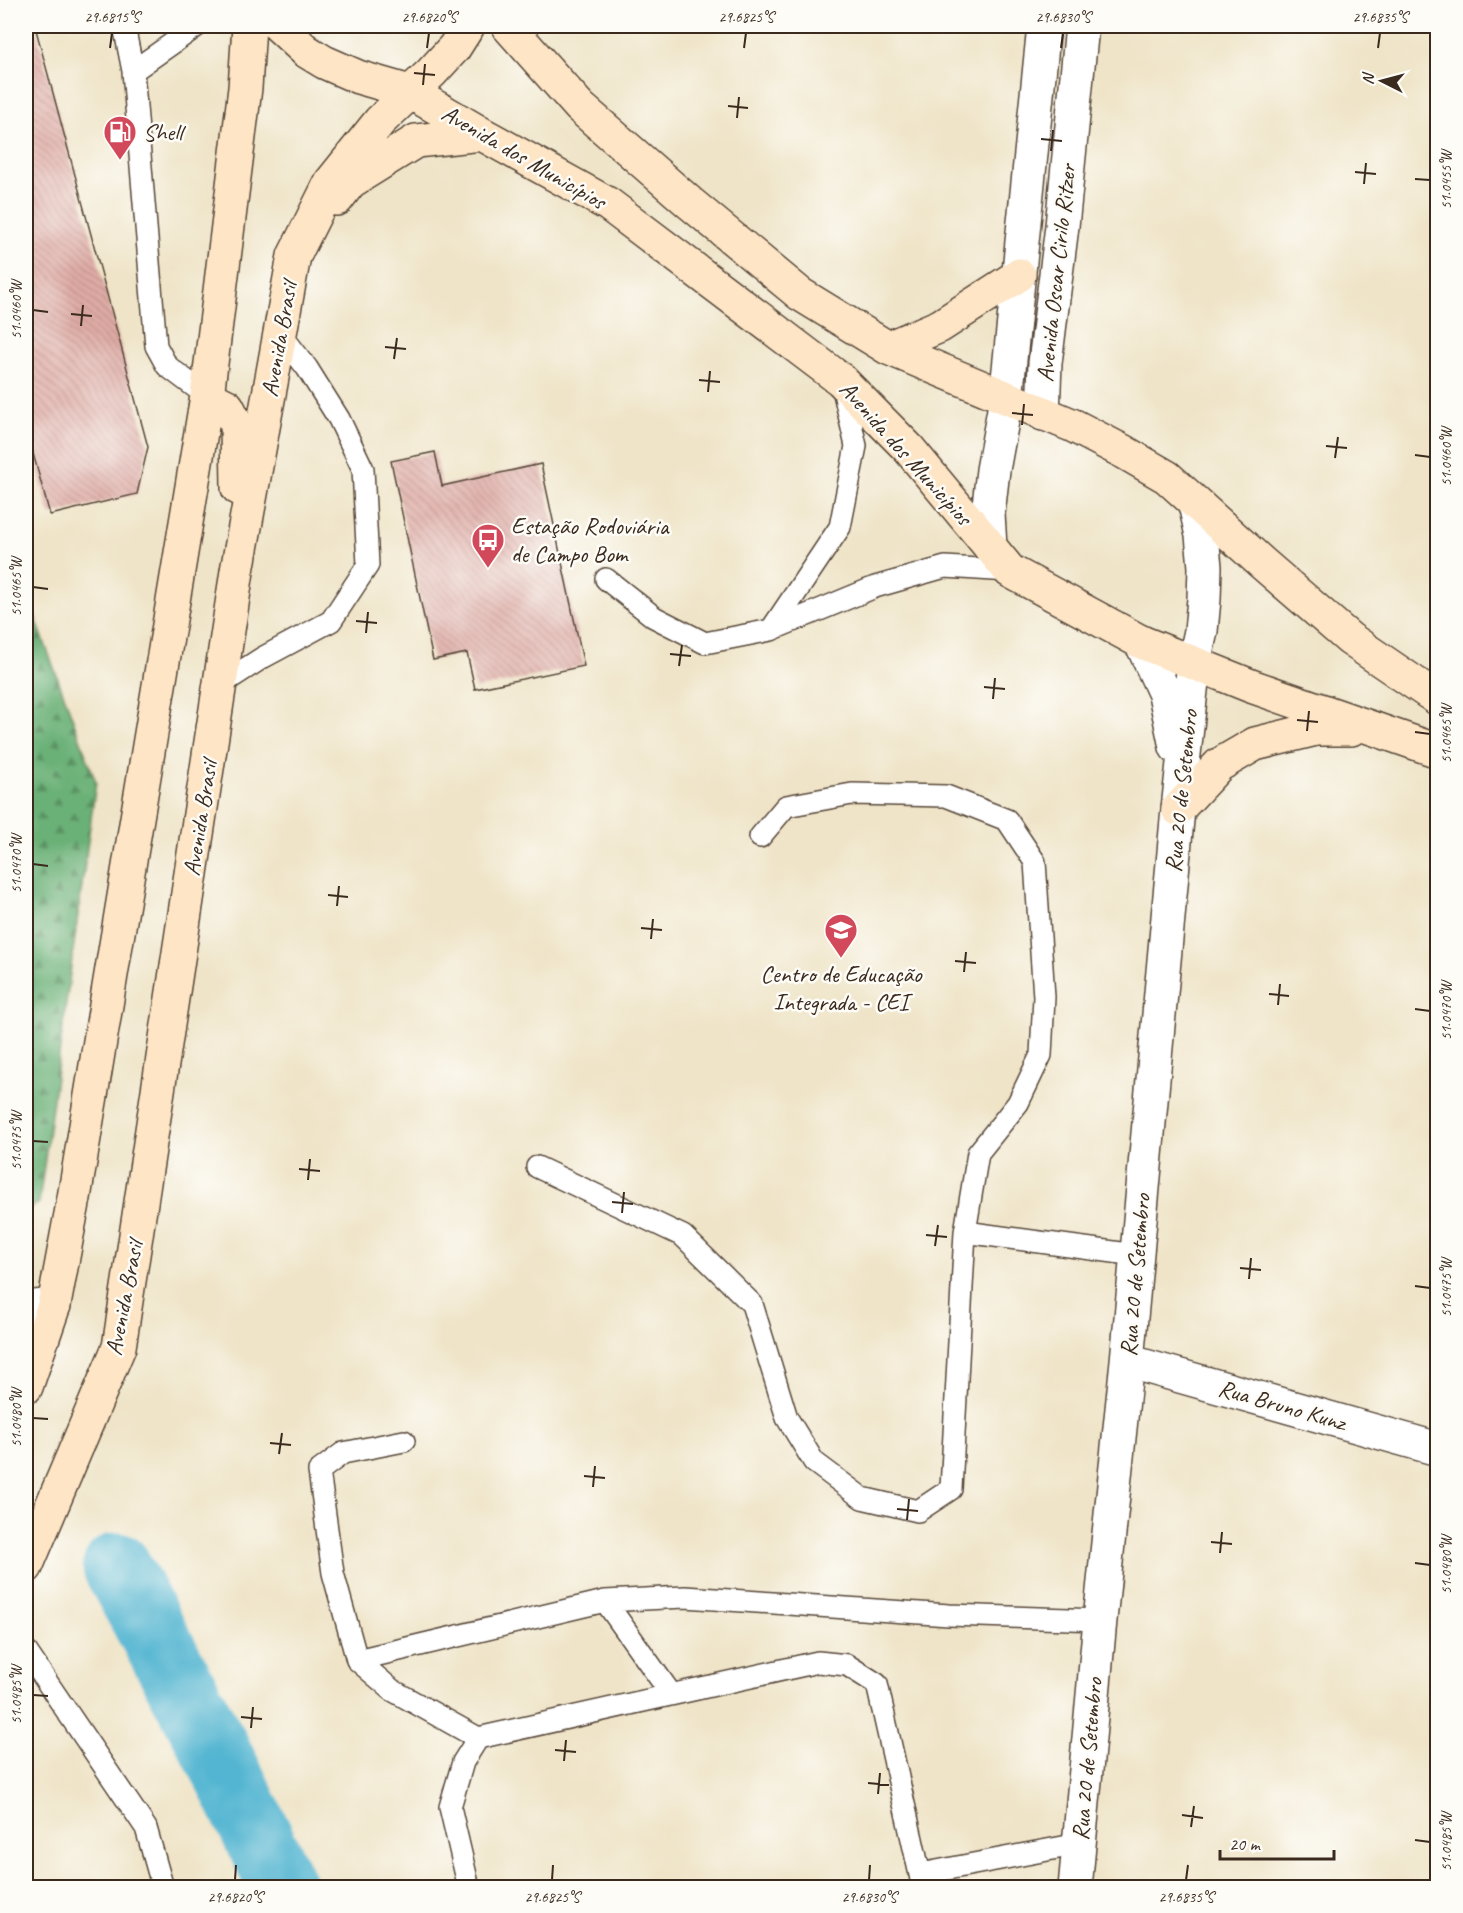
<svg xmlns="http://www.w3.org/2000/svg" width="1463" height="1913" font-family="Caveat,sans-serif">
  <defs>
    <pattern id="forest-firs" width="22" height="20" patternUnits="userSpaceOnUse" patternTransform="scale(1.5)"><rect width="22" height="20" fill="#6bb177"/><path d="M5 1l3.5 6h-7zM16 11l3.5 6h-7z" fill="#599061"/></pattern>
    <pattern id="building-back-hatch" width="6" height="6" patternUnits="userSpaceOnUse" patternTransform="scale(1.5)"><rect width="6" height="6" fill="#e0aca6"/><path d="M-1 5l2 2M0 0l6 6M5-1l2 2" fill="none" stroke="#b78c87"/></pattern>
  </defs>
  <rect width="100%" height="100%" fill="#fdfcf7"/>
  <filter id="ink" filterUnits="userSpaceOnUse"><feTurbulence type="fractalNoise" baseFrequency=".0167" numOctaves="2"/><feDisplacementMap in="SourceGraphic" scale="12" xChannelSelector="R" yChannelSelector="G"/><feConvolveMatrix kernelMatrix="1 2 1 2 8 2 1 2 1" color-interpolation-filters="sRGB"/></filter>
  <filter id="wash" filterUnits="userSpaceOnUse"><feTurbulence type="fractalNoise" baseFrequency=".008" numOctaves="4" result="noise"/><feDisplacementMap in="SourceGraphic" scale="24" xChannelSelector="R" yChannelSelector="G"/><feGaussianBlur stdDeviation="1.35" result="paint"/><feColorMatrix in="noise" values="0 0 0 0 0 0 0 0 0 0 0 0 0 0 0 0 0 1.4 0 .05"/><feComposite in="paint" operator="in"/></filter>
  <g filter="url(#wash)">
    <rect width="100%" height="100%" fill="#efe4c8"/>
    <!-- forest -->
    <path fill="url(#forest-firs)" stroke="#536e4a" stroke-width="1.5" d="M26,592L96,782L39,1203L26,1211Z"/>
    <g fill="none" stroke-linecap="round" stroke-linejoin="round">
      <!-- river -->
      <path stroke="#53b5d1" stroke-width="69" d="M117,1567L218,1754L283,1888"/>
    </g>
    <g id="blocks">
      <!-- building -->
      <path fill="url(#building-back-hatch)" d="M26,26H35L148,447L137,494L50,515L26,428Z
        M435,452L442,486L541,464L584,666L475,689L467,653L433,660L391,461Z"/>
    </g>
  </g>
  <g filter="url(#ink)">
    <use href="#blocks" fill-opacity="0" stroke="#564638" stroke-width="1.5"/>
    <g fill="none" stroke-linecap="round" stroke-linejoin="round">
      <!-- service casing -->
      <g stroke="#564638" stroke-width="24">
        <path id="service" d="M124,26L133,71L156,346L167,366L207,396
          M133,71L197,26
          M606,579L654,617L705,643L771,630L875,587L945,567L1010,571
          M771,630L840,527L856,446L842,384
          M220,685L262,658L331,621L368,565L363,469L339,419L307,368L280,333
          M537,1167L683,1236L752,1304L787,1418L814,1462L862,1498L918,1511L951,1489L965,1232L978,1153L1018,1103L1041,1055L1044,997L1035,862L1007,820L946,796L852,794L786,806L760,837
          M965,1232L1136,1255
          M404,1441L343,1453L319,1471L333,1573L357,1660L392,1690L478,1738
          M605,1601L671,1694
          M26,1651L146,1828L163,1888
          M357,1660L605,1601L685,1597L949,1615L1100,1620
          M921,1874L1079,1844
          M469,1888L450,1807L463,1762L478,1738L818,1662L847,1665L877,1684L923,1888"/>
      </g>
      <!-- minor casing -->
      <g stroke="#564638" stroke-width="36">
        <path id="minor" d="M1043,414L1045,363L1062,226L1082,26
          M990,547L988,514L993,470L1006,399L1044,26
          M1141,642L1165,694L1176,747
          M26,1308L54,1305
          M1127,1361L1438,1449
          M1075,1888L1100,1620L1127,1361L1178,809L1194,663L1201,631L1204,599L1205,567L1202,535L1195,504"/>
      </g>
      <!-- secondary casing -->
      <g stroke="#564638" stroke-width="36">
        <path id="secondary" d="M279,26L306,51L324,62L358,77L410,92L482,134L608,204L841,380L909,449L1010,571L1141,642L1251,686L1438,751
          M508,26L580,107L690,203L800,294L888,348L1074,426L1124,452L1167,477L1262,563L1350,639L1438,699
          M337,199L350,182L416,141L482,134
          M888,348L940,326L1019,275
          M207,396L227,406L237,425L238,488
          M1178,809L1219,765L1255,744L1316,729H1351
          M26,1387L54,1305L74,1198L207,396L245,88L249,26
          M26,1567L119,1347L237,571L294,256L331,182L380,121L431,73L454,48L468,26"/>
      </g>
      <!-- service -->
      <use href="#service" stroke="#fff" stroke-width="21"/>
      <!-- minor -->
      <use href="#minor" stroke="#fff" stroke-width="33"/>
      <!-- secondary -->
      <use href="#secondary" stroke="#fde5c5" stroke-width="33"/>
    </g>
  </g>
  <!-- ticks -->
  <path fill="none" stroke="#3b2a1e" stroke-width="2" d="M110,48L112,33M427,48L429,33M744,48L746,33M1061,48L1063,33M1378,48L1380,33M414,73L435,75M423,85L425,64M728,106L748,108M737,118L739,97M1041,139L1062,141M1051,151L1053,130M1355,172L1376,174M1415,179L1430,180M1364,184L1366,163M33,310L48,312M71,314L92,316M81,326L83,305M385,347L406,349M394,359L397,338M699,380L720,382M708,392L710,371M1012,413L1033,415M1022,425L1024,404M1326,446L1347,448M1415,455L1430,457M1335,458L1338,437M33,587L48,589M356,621L377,623M366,633L368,612M670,654L691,656M679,666L682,645M984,687L1005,689M993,699L995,678M1297,720L1318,722M1307,731L1309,711M1415,732L1430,734M33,864L48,866M328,895L348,897M337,906L339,886M641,928L662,930M651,939L653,919M955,961L976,963M964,972L966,952M1269,994L1289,996M1278,1005L1280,984M1415,1009L1430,1011M33,1141L48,1142M299,1169L320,1171M308,1180L310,1159M612,1202L633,1204M622,1213L624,1192M926,1235L947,1237M935,1246L938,1225M1240,1268L1261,1270M1249,1279L1251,1258M1415,1286L1430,1288M33,1418L48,1419M270,1443L291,1445M279,1454L282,1433M584,1476L605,1478M593,1487L595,1466M897,1509L918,1511M907,1520L909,1499M1211,1542L1232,1544M1220,1553L1222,1532M1415,1563L1430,1565M33,1695L48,1696M241,1717L262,1719M251,1728L253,1707M555,1750L576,1752M564,1761L566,1740M868,1783L889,1785M878,1794L880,1773M1182,1815L1203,1818M1191,1827L1194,1806M1415,1840L1430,1842M235,1880L236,1865M552,1880L553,1865M869,1880L870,1865M1186,1880L1188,1865"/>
  <!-- icons -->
  <defs>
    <g id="fuel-pin" transform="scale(1.725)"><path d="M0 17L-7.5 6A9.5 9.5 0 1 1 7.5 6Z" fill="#d1495b" stroke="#fdfcf7"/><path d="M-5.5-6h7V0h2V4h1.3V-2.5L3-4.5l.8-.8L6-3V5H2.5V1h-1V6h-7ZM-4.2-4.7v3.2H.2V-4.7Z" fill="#fff"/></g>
    <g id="bus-pin" transform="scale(1.725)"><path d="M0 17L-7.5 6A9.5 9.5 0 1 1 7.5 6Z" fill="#d1495b" stroke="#fdfcf7"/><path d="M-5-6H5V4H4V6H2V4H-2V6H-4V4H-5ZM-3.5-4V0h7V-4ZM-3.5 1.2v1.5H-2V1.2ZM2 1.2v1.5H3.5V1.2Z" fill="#fff"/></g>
    <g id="school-pin" transform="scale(1.725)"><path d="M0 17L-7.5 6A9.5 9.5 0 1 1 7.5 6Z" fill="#d1495b" stroke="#fdfcf7"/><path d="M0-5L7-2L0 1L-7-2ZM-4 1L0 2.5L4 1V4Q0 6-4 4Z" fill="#fff"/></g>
  </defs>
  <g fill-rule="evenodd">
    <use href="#fuel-pin" x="120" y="132"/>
    <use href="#bus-pin" x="488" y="540"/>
    <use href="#school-pin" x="841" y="930"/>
  </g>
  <g text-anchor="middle" stroke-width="5" stroke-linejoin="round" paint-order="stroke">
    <!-- poi labels -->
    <g font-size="24" fill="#3b2a1e" stroke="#fdfcf7" text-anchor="start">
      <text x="143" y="140">Shell</text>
      <text x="511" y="534">Estação Rodoviária<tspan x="511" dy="28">de Campo Bom</tspan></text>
      <text x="841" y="982" text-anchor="middle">Centro de Educação<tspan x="841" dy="28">Integrada - CEI</tspan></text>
    </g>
    <!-- street labels -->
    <g font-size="24" fill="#3b2a1e" stroke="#fdfcf7">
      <text transform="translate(524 157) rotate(30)" y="8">Avenida dos Municípios</text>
      <text transform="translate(1056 273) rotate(-84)" y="8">Avenida Oscar Cirilo Ritzer</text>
      <text transform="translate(279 339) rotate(-80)" y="8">Avenida Brasil</text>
      <text transform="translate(906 453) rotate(48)" y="8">Avenida dos Municípios</text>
      <text transform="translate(1181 791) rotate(-84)" y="8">Rua 20 de Setembro</text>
      <text transform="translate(200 818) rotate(-81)" y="8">Avenida Brasil</text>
      <text transform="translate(1135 1275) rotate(-85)" y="8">Rua 20 de Setembro</text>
      <text transform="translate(124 1298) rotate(-79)" y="8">Avenida Brasil</text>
      <text transform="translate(1282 1405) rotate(16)" y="8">Rua Bruno Kunz</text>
      <text transform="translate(1087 1759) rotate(-85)" y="8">Rua 20 de Setembro</text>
    </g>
  </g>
  <!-- margin -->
  <rect width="1463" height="1913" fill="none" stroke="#fdfcf7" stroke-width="66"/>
  <!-- north arrow -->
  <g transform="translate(1382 81) rotate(276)" stroke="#fdfcf7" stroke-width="4.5" paint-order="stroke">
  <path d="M0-4.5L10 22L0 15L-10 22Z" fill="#3b2a1e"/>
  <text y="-9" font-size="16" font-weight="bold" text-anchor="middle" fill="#3b2a1e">N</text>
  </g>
  <!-- scale -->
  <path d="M1220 1850v9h114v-9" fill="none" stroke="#3b2a1e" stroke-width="3"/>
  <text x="1229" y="1850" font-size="18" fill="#3b2a1e" stroke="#fdfcf7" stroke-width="4.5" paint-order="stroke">20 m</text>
  <rect x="33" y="33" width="1397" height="1847" fill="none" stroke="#3b2a1e" stroke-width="2"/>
  <g font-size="15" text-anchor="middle" fill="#3b2a1e">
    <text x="112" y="22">29.6815°S</text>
    <text x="429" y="22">29.6820°S</text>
    <text x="746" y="22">29.6825°S</text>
    <text x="1063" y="22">29.6830°S</text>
    <text x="1380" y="22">29.6835°S</text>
    <text transform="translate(1446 180) rotate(-90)" y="5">51.0455°W</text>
    <text transform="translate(16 310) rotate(-90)" y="5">51.0460°W</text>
    <text transform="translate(1446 457) rotate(-90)" y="5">51.0460°W</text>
    <text transform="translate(16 587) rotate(-90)" y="5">51.0465°W</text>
    <text transform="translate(1446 734) rotate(-90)" y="5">51.0465°W</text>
    <text transform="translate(16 864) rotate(-90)" y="5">51.0470°W</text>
    <text transform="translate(1446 1011) rotate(-90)" y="5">51.0470°W</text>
    <text transform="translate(16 1141) rotate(-90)" y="5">51.0475°W</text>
    <text transform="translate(1446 1288) rotate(-90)" y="5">51.0475°W</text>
    <text transform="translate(16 1418) rotate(-90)" y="5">51.0480°W</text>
    <text transform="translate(1446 1565) rotate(-90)" y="5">51.0480°W</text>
    <text transform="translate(16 1695) rotate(-90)" y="5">51.0485°W</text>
    <text transform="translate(1446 1842) rotate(-90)" y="5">51.0485°W</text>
    <text x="235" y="1902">29.6820°S</text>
    <text x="552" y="1902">29.6825°S</text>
    <text x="869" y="1902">29.6830°S</text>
    <text x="1186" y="1902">29.6835°S</text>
  </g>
</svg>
